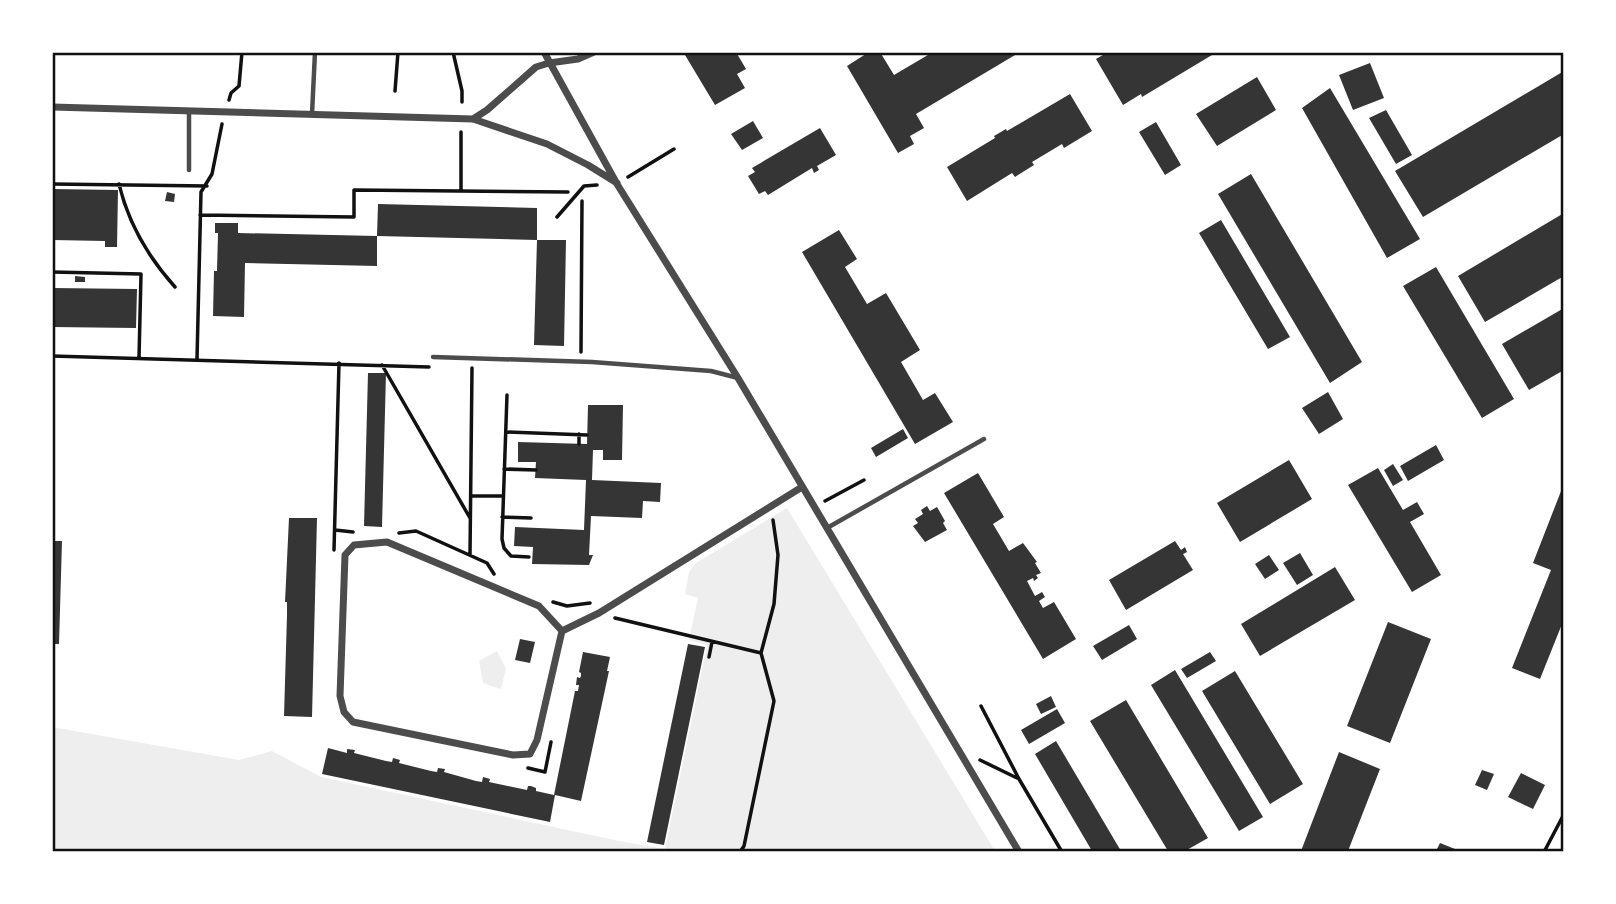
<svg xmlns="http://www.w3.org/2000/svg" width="1616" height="904" font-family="Lato,sans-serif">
  <rect width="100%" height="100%" fill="#fff"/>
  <!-- green -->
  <path fill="#eee" d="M787,508L995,851H53L52,727L239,760L272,751L321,777L619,841L665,849L707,645L689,640L698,598L685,594L689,572L696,563Z
    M497,651L506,669L501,689L483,683L479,661Z"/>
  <!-- building -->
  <path fill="#353535" d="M690,52H736L746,69L737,74L745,88L715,105L685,55Z
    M869,52H880L894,75L933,52H1020L916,114L924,128L910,136L914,144L898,153L847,66Z
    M1108,52H1217L1142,97L1141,94L1123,105L1096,59Z
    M1370,63L1384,98L1353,110L1339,75Z
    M1564,71V134L1423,217L1395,171Z
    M1257,77L1276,110L1217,146L1196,114Z
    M1330,88L1420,239L1387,258L1302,108Z
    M1070,94L1092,131L1064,148L1062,144L1032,162L1034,165L1015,177L1012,173L967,201L947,167L995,138L994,136L1006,129L1007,131Z
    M1386,110L1412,155L1396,164L1369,118Z
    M753,121L763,138L742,150L731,134Z
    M1156,122L1181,165L1165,175L1139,132Z
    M820,128L836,155L817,166L819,170L814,173L812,168L768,195L765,191L759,194L748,176L755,172L752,168Z
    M1251,174L1362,362L1330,383L1218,194Z
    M52,189L118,190L117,247H105V241L52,240Z
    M167,192L175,194L174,202L165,201Z
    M378,204L537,208V240L377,236V266L245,263L244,317L213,316L214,271H217L218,233H215V223H238V233L377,236Z
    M1564,213V276L1485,322L1458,276Z
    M1221,220L1290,337L1268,349L1199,233Z
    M839,230L857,259L845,267L867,304L886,293L920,350L901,362L923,400L935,393L953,422L915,444L802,252Z
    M537,240H566L564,346L534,345Z
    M1436,267L1514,399L1482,418L1403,286Z
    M75,276L85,277V282H75Z
    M52,288L137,289L136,328L52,327Z
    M1564,308V370L1529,390L1502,344Z
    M368,373H386L382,527L364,526Z
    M1328,392L1343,419L1319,434L1302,408Z
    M588,405H623L622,460H603V450H593L592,480L661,483L660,502L643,501L642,518L591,516L589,555H593L589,565L532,564L533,547L514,546L515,527L584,530L586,480L535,478L536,462H518V442L587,444Z
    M903,429L908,438L876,457L871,448Z
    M1436,445L1444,460L1408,481L1400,466Z
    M1289,460L1312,499L1240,542L1217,503Z
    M1393,464L1403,480L1393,486L1384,470Z
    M1378,468L1403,510L1417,502L1424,514L1410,522L1441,575L1412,592L1348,485Z
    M978,473L1004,517L993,524L1009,551L1023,543L1037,562L1035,563L1041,573L1036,575L1038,578L1034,581L1033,578L1027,581L1035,596L1042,592L1045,597L1039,601L1043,608L1054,602L1076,639L1043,659L944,493Z
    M1563,486L1564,619L1540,679L1512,668L1551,570L1533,563Z
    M927,506L930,511L937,507L945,521L943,523L947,530L925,542L913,526L918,523L915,519L923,514L921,510Z
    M289,518H317L312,717L284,716L287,615V602H285Z
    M52,541H62L59,644H52Z
    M1175,541L1181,550L1185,547L1187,552L1183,554L1193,570L1126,610L1109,580Z
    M1300,553L1313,575L1297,585L1283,563Z
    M1269,555L1279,570L1265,579L1255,564Z
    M1335,567L1355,600L1260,656L1241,624Z
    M1388,622L1431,639L1390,743L1347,726Z
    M1129,625L1137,639L1102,660L1093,646Z
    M520,639L535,642L530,663L515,660Z
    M688,644L705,647L664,845L647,842Z
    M583,652L610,657L607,671H609L581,801L555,795L550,822L322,774L328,748L347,753V749L355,750L354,753L386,761L392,762L393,758L400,760L399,763L431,771L437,772L438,768L445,769L444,772L476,781L482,782L483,777L490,779L489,782L527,790L528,786H531L536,788V791L554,795L575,691H578L579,685H576L577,677L580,678L581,676V673L579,672Z
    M1210,652L1216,661L1187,678L1181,669Z
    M1175,670L1263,817L1239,831L1151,685Z
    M1235,671L1303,784L1270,804L1202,691Z
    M1051,696L1056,707L1041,714L1036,704Z
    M1126,700L1208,838L1185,851H1168L1090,721Z
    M1057,709L1065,723L1029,744L1021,730Z
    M1056,741L1121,851H1092L1035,754Z
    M1339,752L1380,769L1348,851H1301Z
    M1482,770L1494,774L1487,790L1475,785Z
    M1521,773L1545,785L1533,809L1508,797Z
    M1440,843L1460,851H1436Z"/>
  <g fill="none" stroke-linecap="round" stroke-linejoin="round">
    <!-- path -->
    <path stroke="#111" stroke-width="3.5" d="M453,52L462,91V102
      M52,86L53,92
      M395,91L398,52
      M229,100L231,93L239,86L242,52
      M461,132V191
      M52,143L53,120
      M628,177L674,149
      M52,184L207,186
      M119,184C128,222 149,258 175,287
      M200,215L354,217V190L568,192
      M557,217L584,186L597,185
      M52,272L141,274L139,358
      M581,352L582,201
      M52,356L429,367
      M197,359L201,192L212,174L222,124
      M382,365L470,518
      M507,395L502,539L504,548L511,556L529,557
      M506,432L587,435
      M579,434V444
      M504,469L536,470
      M471,496H503
      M825,501L864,480
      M502,517L531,518
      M335,530L353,532
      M399,533L416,531L487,563L494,574
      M334,550L339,363
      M470,555L472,368
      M553,602L567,606L590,603
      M615,618L761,653
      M709,657L712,642
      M981,706L1019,779L1062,852
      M980,760L1017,778
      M528,768L545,772L551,742
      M740,852L744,846L774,701L761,653L774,604L778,555L773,520
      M1544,852L1564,814"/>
    <!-- service -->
    <path stroke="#4c4c4c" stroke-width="4.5" d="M189,112V170
      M312,114L315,52
      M433,357L592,362L711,371L738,378
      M827,528L984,439"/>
    <!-- minor -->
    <path stroke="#4c4c4c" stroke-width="7" d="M544,52L617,184L738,378L1019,852
      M52,107L473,119L547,144L588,165L617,183
      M473,119L487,110L536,67L549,63L578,59L594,52
      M387,542L539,606L562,631L537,740L530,754L513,755L353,722L344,712L340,696L345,555L354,545Z
      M562,631L599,613L802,487"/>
  </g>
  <!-- border -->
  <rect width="1616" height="904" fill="none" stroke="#ffffff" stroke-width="108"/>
  <rect x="54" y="54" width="1508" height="796" fill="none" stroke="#111" stroke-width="2.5"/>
</svg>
